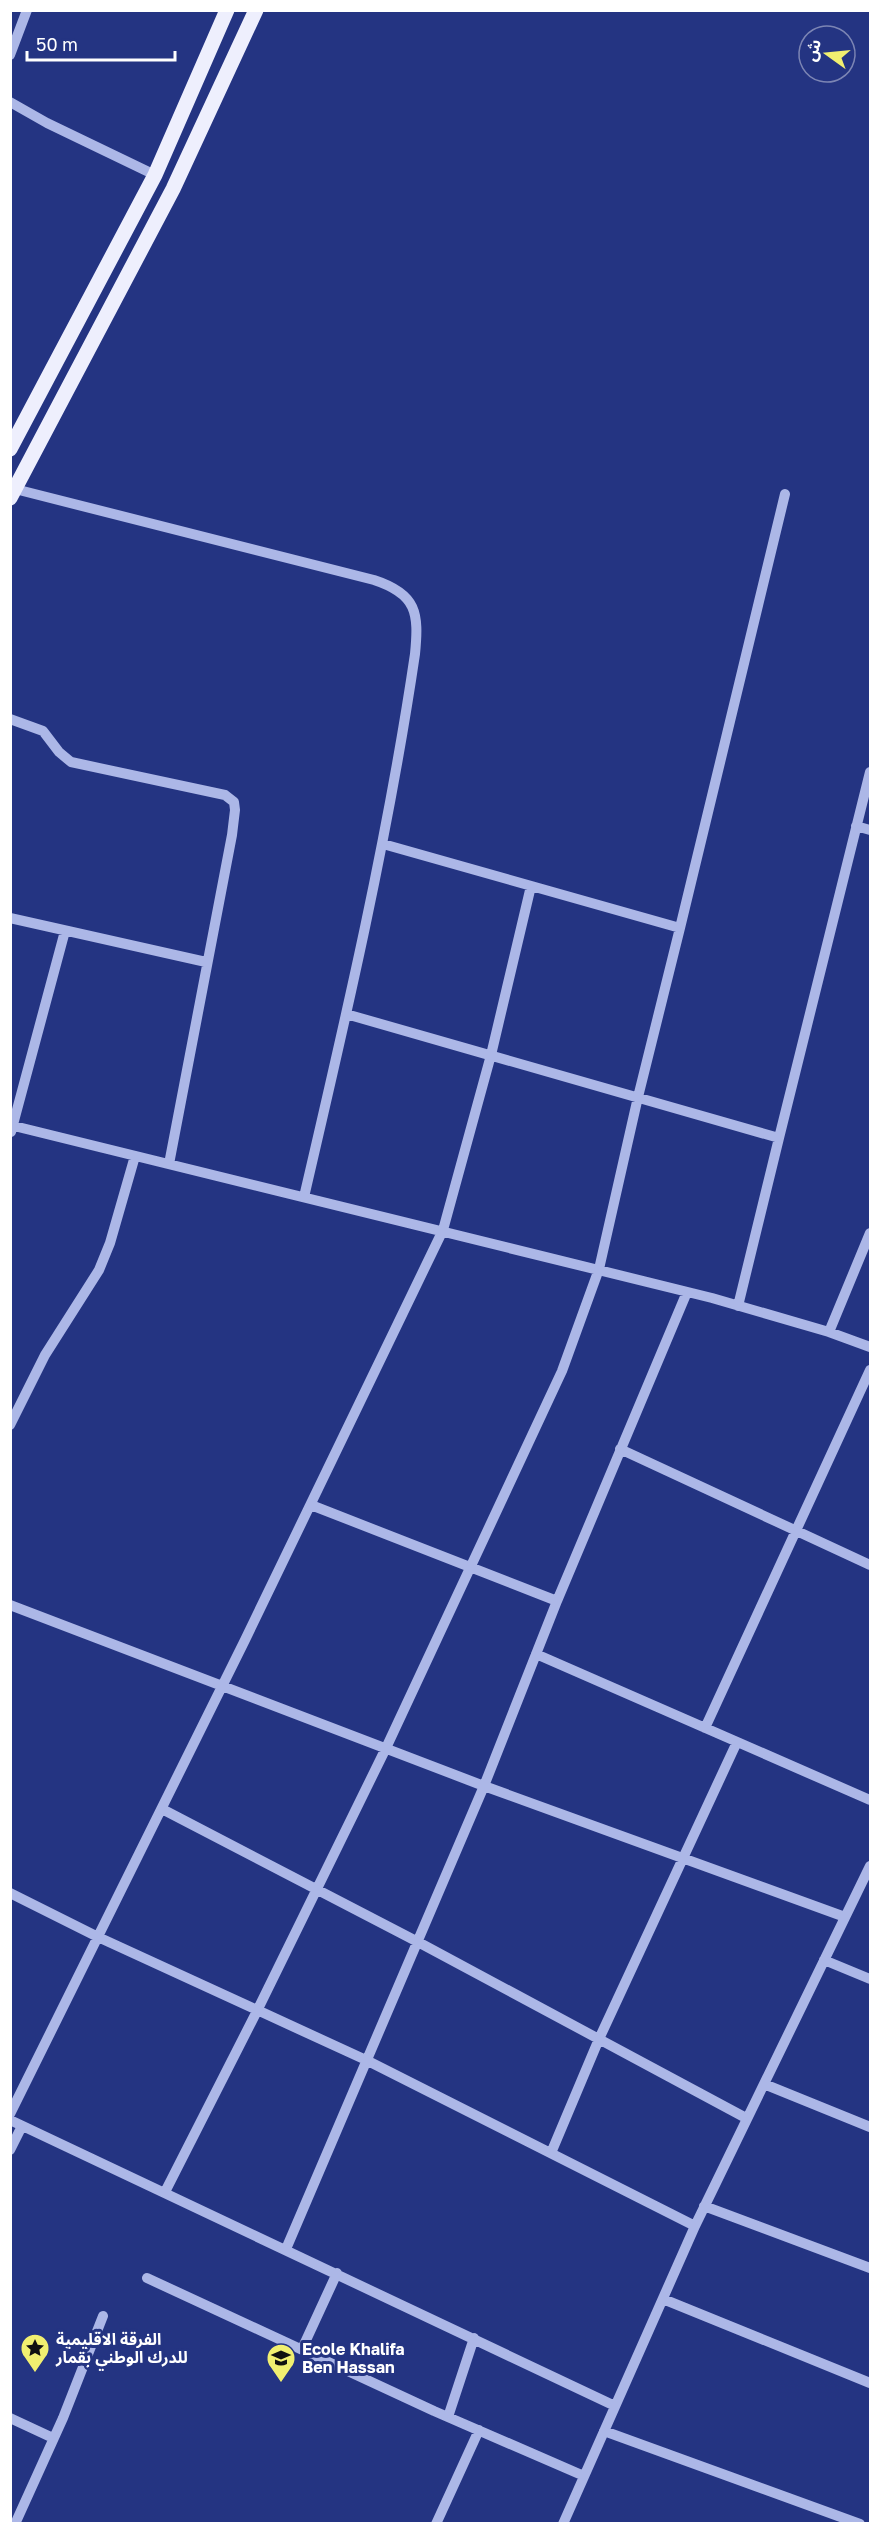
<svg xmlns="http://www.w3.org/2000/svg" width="881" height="2534" font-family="'Golos Text','Noto Sans Arabic',sans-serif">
  <rect width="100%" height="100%" fill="#243482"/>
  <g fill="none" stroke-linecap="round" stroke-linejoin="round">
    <!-- minor -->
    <path stroke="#acb7e7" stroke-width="10" d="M10,55L27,10
      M10,102L47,123L155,175
      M15,489L374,580C417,594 419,613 415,654C388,837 346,1017 304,1197
      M10,719L43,731L59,752L71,762L225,795L234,802L235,810L232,835L169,1164
      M856,826L870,830
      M10,918L206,962
      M680,928L785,494
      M346,1014L779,1138L738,1306
      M10,1125L712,1298L829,1332L870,1347
      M11,1132L65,931
      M779,1138L870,772
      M829,1332L870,1233
      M10,1425L45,1355L99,1270L110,1243L135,1156
      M620,1449L870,1565
      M311,1505L557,1601
      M10,1605L484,1786L845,1917
      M536,1654L870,1800
      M705,1728L870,1370
      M162,1809L418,1942L746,2118
      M10,1893L98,1937L366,2060L695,2226
      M824,1960L870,1979
      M764,2084L870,2127
      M10,2114L245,1640L443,1230L491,1055L531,886
      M10,2120L615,2406
      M10,2150L22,2126
      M551,2153L599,2039L737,1742
      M165,2192L257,2011L386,1748L562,1371L599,1269L638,1097L680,928L383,844
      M704,2206L870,2268
      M286,2249L484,1786L557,1601L687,1292
      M147,2278L434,2411L584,2476
      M663,2299L870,2383
      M302,2349L337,2273
      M448,2417L474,2338
      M10,2418L53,2438
      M604,2431L860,2524
      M15,2524L63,2418L103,2316
      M436,2524L479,2430
      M563,2524L695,2226L870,1866"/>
    <!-- major -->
    <path stroke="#eeeffd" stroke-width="15" d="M10,449L155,175L227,10
      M10,498L173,189L256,10"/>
  </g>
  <!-- icons -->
  <defs>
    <g id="sight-pin" transform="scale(1.5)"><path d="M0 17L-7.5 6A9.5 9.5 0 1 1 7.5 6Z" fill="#f1ef70" stroke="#243482"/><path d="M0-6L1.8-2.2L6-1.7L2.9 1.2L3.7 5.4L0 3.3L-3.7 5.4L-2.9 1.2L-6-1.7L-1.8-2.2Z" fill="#111"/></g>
    <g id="school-pin" transform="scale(1.5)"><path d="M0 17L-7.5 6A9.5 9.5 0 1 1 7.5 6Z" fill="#f1ef70" stroke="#243482"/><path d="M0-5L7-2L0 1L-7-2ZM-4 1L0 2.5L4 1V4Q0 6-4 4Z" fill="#111"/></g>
  </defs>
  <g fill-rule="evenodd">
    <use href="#sight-pin" x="35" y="2348"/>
    <use href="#school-pin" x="281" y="2358"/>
  </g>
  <g text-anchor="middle" stroke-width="6" stroke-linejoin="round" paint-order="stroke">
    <!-- poi labels -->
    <g font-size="16" font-weight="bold" fill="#fff" stroke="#243482" text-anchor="start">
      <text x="56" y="2345">الفرقة الاقليمية<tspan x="56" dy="18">للدرك الوطني بقمار</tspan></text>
      <text x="302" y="2355">Ecole Khalifa<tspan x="302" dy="18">Ben Hassan</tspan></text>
    </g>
  </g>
  <!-- border -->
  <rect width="881" height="2534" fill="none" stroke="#ffffff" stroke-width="24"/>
  <!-- north arrow -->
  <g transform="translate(827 54) rotate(285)"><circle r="28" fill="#243482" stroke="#7c85b4" stroke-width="1.5"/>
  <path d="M0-4.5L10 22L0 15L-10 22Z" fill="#f1ef70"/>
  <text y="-9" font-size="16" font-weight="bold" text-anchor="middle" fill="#ffffff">ش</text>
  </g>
  <!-- scale -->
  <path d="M27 51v9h148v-9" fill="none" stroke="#ffffff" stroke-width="3"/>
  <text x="36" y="51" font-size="18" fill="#ffffff" stroke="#243482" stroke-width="4.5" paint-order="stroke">50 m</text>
</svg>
